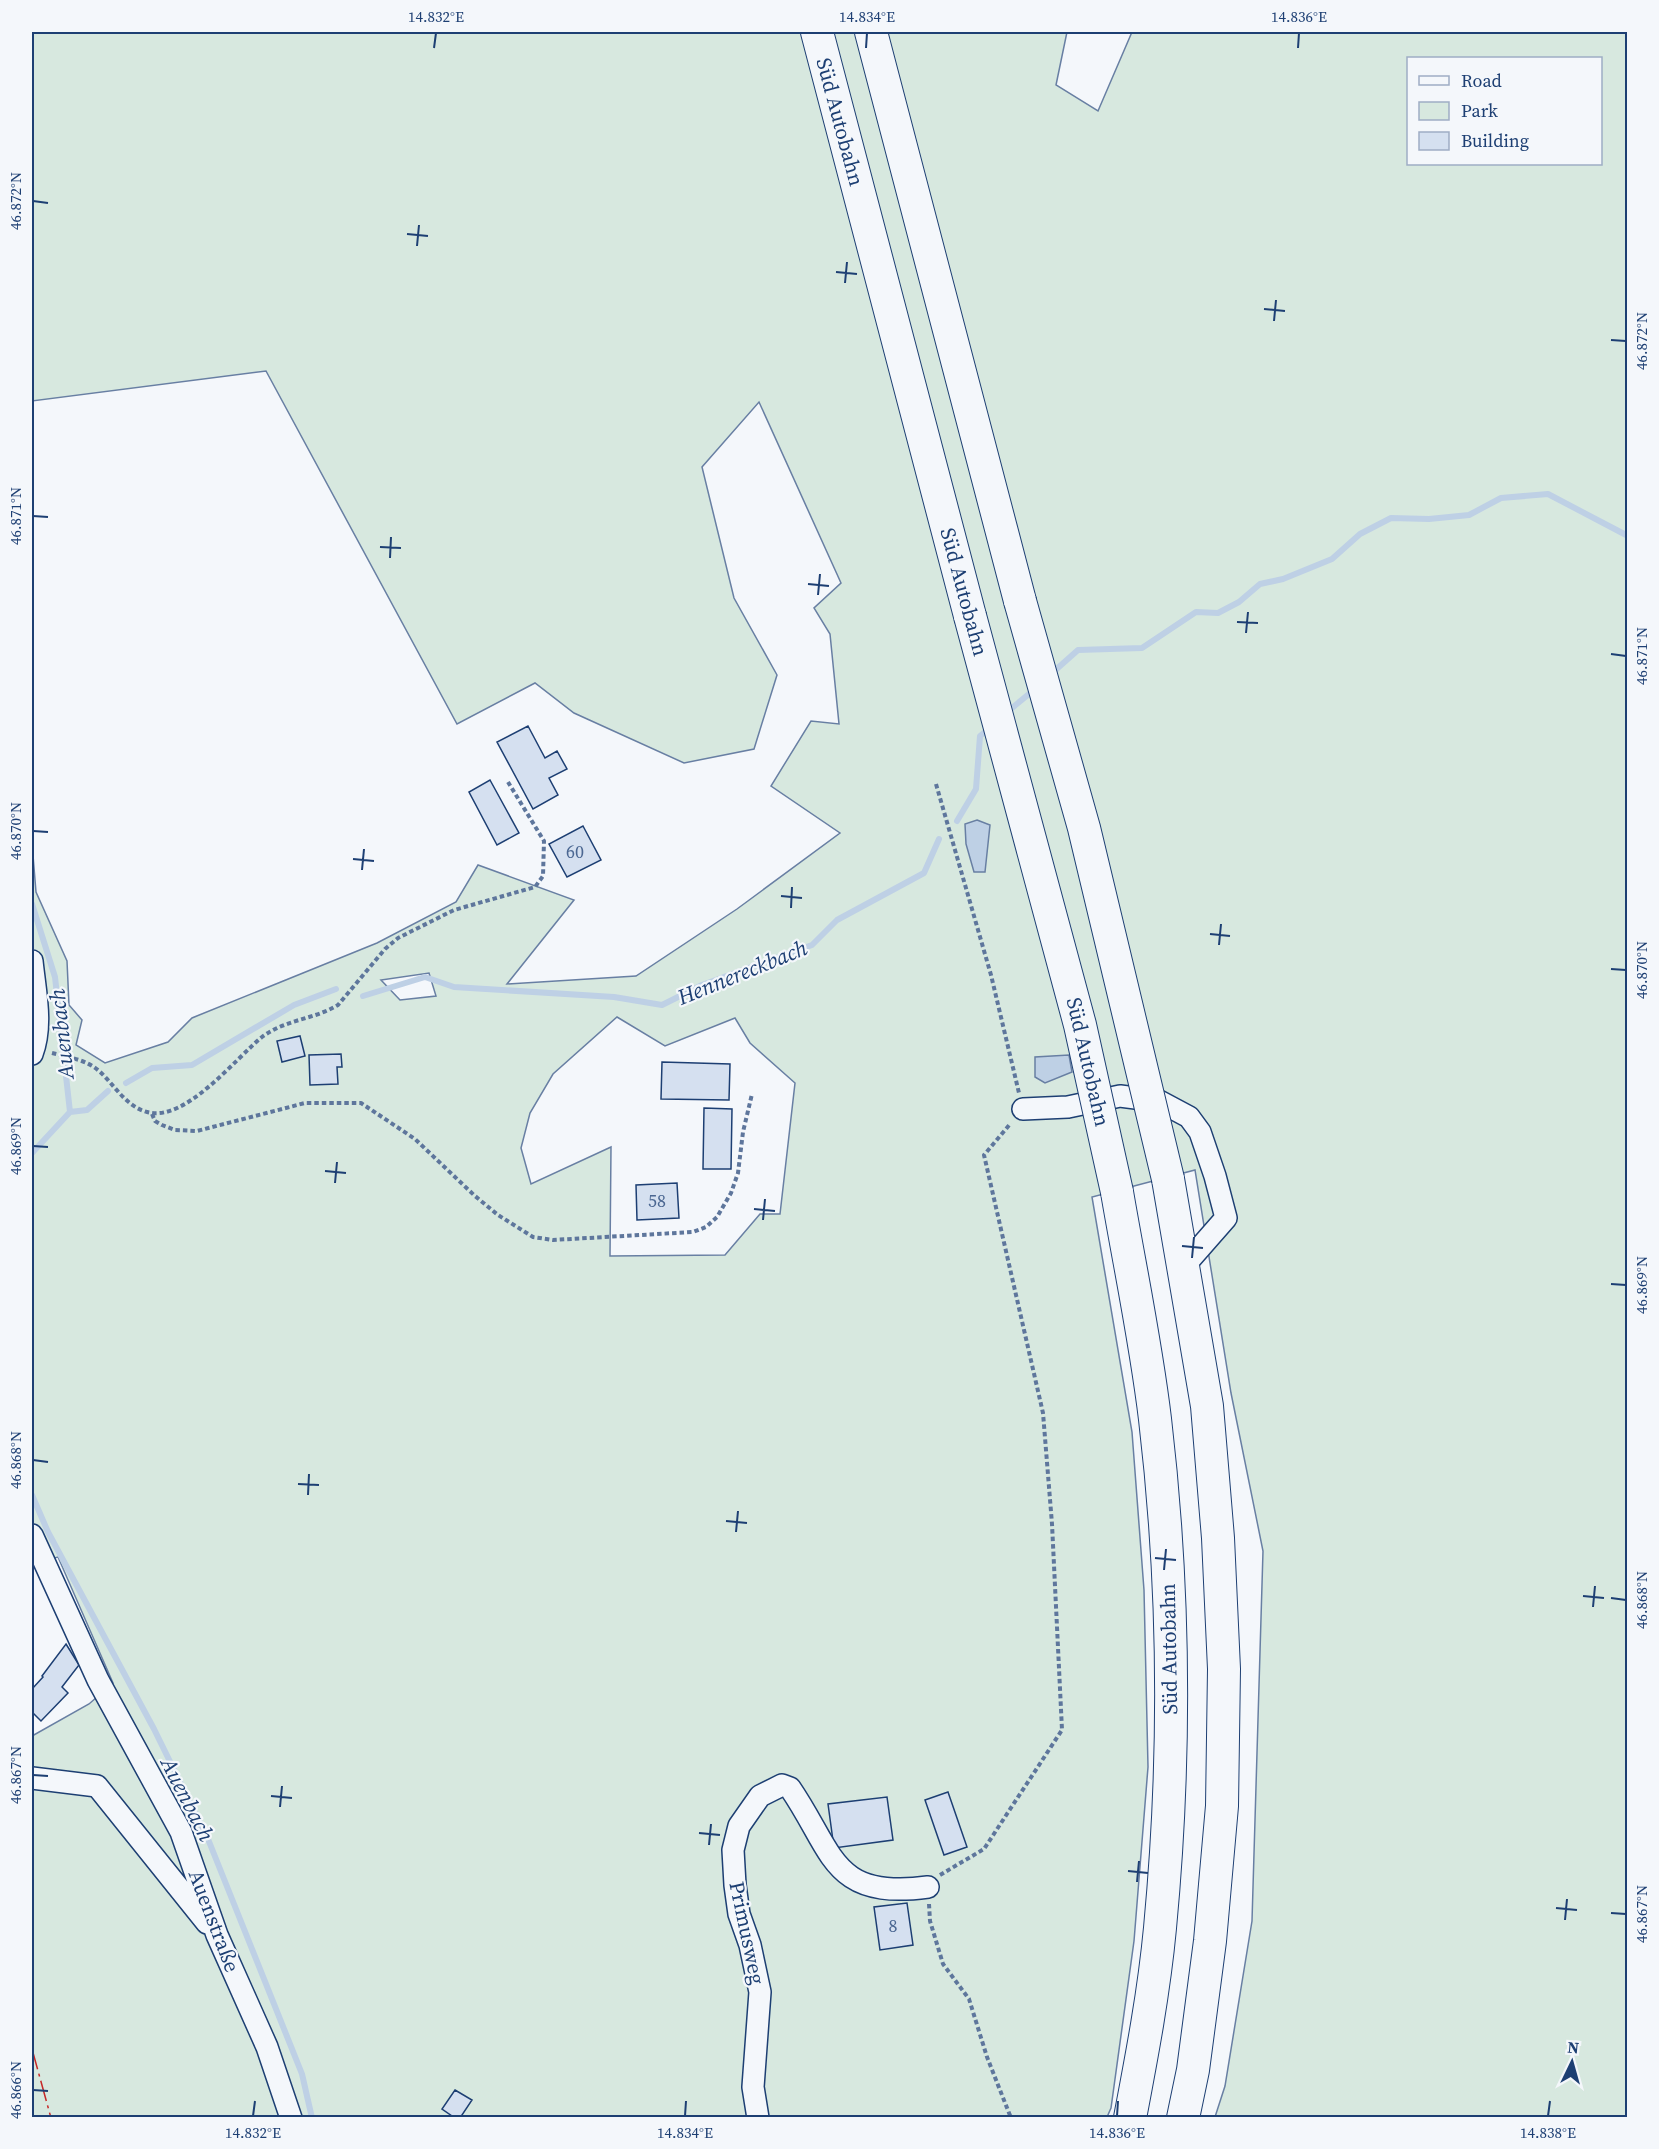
<svg xmlns="http://www.w3.org/2000/svg" width="1659" height="2149" font-family="'Source Serif 4',serif">
  <rect width="100%" height="100%" fill="#f4f7fb"/>
  <!-- green -->
  <path fill="#d7e8df" stroke="#687fa3" stroke-width="1.5" fill-rule="evenodd" d="M32,32H1067L1056,85L1098,111L1132,32H1627V2117H1215L1225,2086L1252,1921L1263,1551L1231,1393L1195,1170L1092,1197L1132,1432L1144,1590L1148,1767L1134,1941L1111,2108L1107,2117H32V1736L89,1704L113,1683L58,1557L32,1563V843L36,892L67,961L69,1005L82,1020L76,1045L105,1063L168,1042L192,1018L377,943L456,902L478,865L574,900L507,984L636,976L737,909L840,833L771,786L811,721L839,724L830,634L814,608L841,583L759,402L702,467L734,598L777,675L754,749L684,763L574,713L535,683L457,724L266,371L32,401ZM1408,58H1600V164H1408ZM429,973L436,996L400,1000L381,980ZM617,1017L665,1046L735,1018L750,1043L795,1083L780,1214H760L725,1255L610,1256L611,1147L531,1184L521,1148L530,1113L553,1074Z"/>
  <!-- water -->
  <path fill="#bed0e5" stroke="#687fa3" stroke-width="1.5" d="M977,820L990,825L985,872H974L966,844L965,824Z
    M1069,1055L1072,1072L1045,1083L1035,1077V1057Z"/>
  <g fill="none" stroke-linecap="round" stroke-linejoin="round">
    <!-- stream -->
    <path stroke="#bed0e5" stroke-width="6" d="M1051,674L1078,650L1142,648L1196,612L1218,613L1239,602L1260,584L1283,579L1332,559L1360,534L1391,518L1429,519L1469,515L1501,498L1548,494L1628,536
      M1006,713L1035,689
      M957,821L976,789L980,736L990,728
      M32,904L55,977L70,1112L32,1153
      M363,996L425,977L454,987L614,997L662,1005L702,985L812,945L837,920L924,873L939,839
      M126,1083L152,1068L192,1065L294,1005L336,989
      M70,1112L87,1110L108,1091
      M32,1495L48,1532L154,1729L208,1839L302,2074L312,2118"/>
  </g>
  <!-- building -->
  <path fill="#d5e0f0" stroke="#1d3f73" stroke-width="1.5" d="M528,726L545,758L557,751L567,769L549,778L558,795L533,809L497,742Z
    M490,780L519,833L497,845L469,792Z
    M583,826L601,860L567,877L549,844Z
    M300,1036L305,1056L282,1062L277,1041Z
    M341,1054L342,1067H337L338,1084L310,1085L309,1055Z
    M662,1062L730,1064L729,1100L661,1099Z
    M704,1108L732,1109L731,1169H703Z
    M677,1183L679,1218L637,1220L636,1185Z
    M66,1644L79,1665L62,1687L68,1693L41,1721L32,1712V1689L43,1677L42,1676Z
    M948,1792L967,1847L944,1855L925,1800Z
    M887,1797L893,1840L834,1848L828,1804Z
    M907,1903L913,1945L880,1950L874,1907Z
    M455,2090L472,2100L460,2118H455L442,2109Z"/>
  <g fill="none" stroke-linecap="round" stroke-linejoin="round">
    <!-- minor casing -->
    <g stroke="#1d3f73" stroke-width="24">
      <path id="minor" d="M32,961C35,991 43,1025 32,1054
        M1023,1109L1068,1107L1120,1096L1159,1101L1189,1117L1200,1132L1215,1176L1226,1218L1184,1266
        M32,1535L98,1680L181,1832L217,1935L267,2047L291,2118
        M32,1778L97,1786L207,1923
        M758,2118L753,2087L760,1992L750,1945L739,1914L735,1885L733,1850L739,1826L760,1796L782,1785L790,1788C834,1852 831,1900 928,1887"/>
    </g>
    <!-- highway casing -->
    <g stroke="#1d3f73" stroke-width="34">
      <path id="highway" d="M817,32L970,616
        M871,32L1020,601
        M1168,1179L1207,1406L1218,1538L1224,1669L1222,1806L1210,1941L1193,2070L1183,2118
        M1117,1192C1130,1268 1146,1343 1155,1419C1175,1588 1176,1759 1160,1928C1154,1992 1142,2055 1130,2118"/>
    </g>
    <!-- path -->
    <path stroke="#5e769c" stroke-width="4" stroke-dasharray="4.5 3" stroke-linecap="butt" d="M936,784L991,975L1019,1093
      M52,1053C68,1057 87,1060 99,1071C114,1084 125,1106 147,1112C185,1123 236,1058 262,1037C286,1019 313,1020 338,1005L385,949L398,938L454,910L535,887L543,876L544,841L508,782
      M152,1114L155,1121L162,1125L175,1130L197,1131L305,1103H361L415,1139L475,1196L498,1215L533,1237L553,1240L693,1232L706,1227L717,1217L731,1193L738,1173L743,1132L752,1094
      M940,1875L984,1849L1062,1730L1052,1524L1043,1413L984,1155L1011,1123
      M929,1904L930,1921L943,1964L969,1999L987,2057L1011,2118"/>
    <!-- minor -->
    <use href="#minor" stroke="#f4f7fb" stroke-width="21"/>
    <!-- highway -->
    <use href="#highway" stroke="#f4f7fb" stroke-width="32"/>
    <!-- highway-bridge casing -->
    <g stroke="#1d3f73" stroke-width="34" stroke-linecap="butt">
      <path id="highway-bridge" d="M1020,601L1084,828L1168,1179
        M970,616L1080,1025L1117,1192"/>
    </g>
    <!-- highway-bridge -->
    <use href="#highway-bridge" stroke="#f4f7fb" stroke-width="32"/>
    <!-- power -->
    <path stroke="#c62828" stroke-width="1.5" stroke-dasharray="21 4.5 3 4.5" stroke-linecap="butt" d="M32,2049L51,2118"/>
  </g>
  <!-- ticks -->
  <path fill="none" stroke="#1d3f73" stroke-width="2" d="M434,48L436,33M866,48L867,33M1298,48L1299,33M33,201L48,203M407,234L428,236M417,246L419,225M836,272L857,274M845,283L847,262M1264,309L1285,311M1274,321L1276,300M1611,340L1626,341M33,516L48,517M380,547L401,548M390,558L391,537M808,584L829,586M818,595L820,574M1237,622L1258,623M1246,633L1248,612M1611,654L1626,656M33,831L48,832M353,859L374,861M362,870L364,849M781,896L802,898M791,908L792,887M1210,934L1230,936M1219,945L1221,924M1611,969L1626,970M33,1146L48,1147M325,1171L346,1173M335,1183L337,1162M754,1209L775,1211M763,1220L765,1199M1182,1246L1203,1248M1192,1258L1194,1237M1611,1284L1626,1285M33,1460L48,1462M298,1484L319,1485M308,1495L309,1474M726,1521L747,1523M736,1532L738,1511M1155,1558L1176,1560M1164,1570L1166,1549M1583,1596L1604,1598M1611,1598L1626,1600M1593,1607L1595,1586M33,1775L48,1776M271,1796L292,1798M280,1807L282,1786M699,1833L720,1835M709,1845L711,1824M1128,1871L1148,1873M1137,1882L1139,1861M1556,1908L1577,1910M1611,1913L1626,1914M1565,1920L1567,1899M33,2090L48,2091M253,2116L255,2101M685,2116L686,2101M1117,2116L1118,2101M1548,2116L1550,2101"/>
  <g text-anchor="middle" stroke-width="4.5" stroke-linejoin="round" paint-order="stroke">
    <!-- number labels -->
    <g font-size="18" fill="#4b6792">
      <text x="575" y="858">60</text>
      <text x="657" y="1207">58</text>
      <text x="893" y="1932">8</text>
    </g>
    <!-- street labels -->
    <g font-size="21" fill="#1d3f73" stroke="#f4f7fb">
      <text transform="translate(840 122) rotate(75)" y="7">Süd Autobahn</text>
      <text transform="translate(964 592) rotate(75)" y="7">Süd Autobahn</text>
      <text transform="translate(1088 1062) rotate(77)" y="7">Süd Autobahn</text>
      <text transform="translate(1169 1649) rotate(-91)" y="7">Süd Autobahn</text>
      <text transform="translate(214 1921) rotate(69)" y="7">Auenstraße</text>
      <text transform="translate(747 1933) rotate(78)" y="7">Primusweg</text>
    </g>
    <!-- water labels -->
    <g font-size="22" font-style="italic" fill="#1d3f73" stroke="#f4f7fb">
      <text transform="translate(742 972) rotate(-22)" y="8">Hennereckbach</text>
      <text transform="translate(61 1034) rotate(-96)" y="8">Auenbach</text>
      <text transform="translate(188 1799) rotate(63)" y="8">Auenbach</text>
    </g>
  </g>
  <!-- border -->
  <rect width="1659" height="2149" fill="none" stroke="#f4f7fb" stroke-width="66"/>
  <!-- legend -->
  <rect x="1407" y="57" width="195" height="108" fill="#f4f7fb" stroke="#9eadc5" stroke-width="1.5"/>
  <rect x="1419" y="76" width="30" height="9" fill="#f4f7fb" stroke="#9eadc5" stroke-width="1.5"/>
  <text x="1461" y="87" font-size="18" fill="#1d3f73">Road</text>
  <rect x="1419" y="102" width="30" height="18" fill="#d7e8df" stroke="#9eadc5" stroke-width="1.5"/>
  <text x="1461" y="117" font-size="18" fill="#1d3f73">Park</text>
  <rect x="1419" y="132" width="30" height="18" fill="#d5e0f0" stroke="#9eadc5" stroke-width="1.5"/>
  <text x="1461" y="147" font-size="18" fill="#1d3f73">Building</text>
  <!-- north arrow -->
  <g transform="translate(1572 2062) rotate(5)" stroke="#f4f7fb" stroke-width="4.5" paint-order="stroke">
  <path d="M0-4.5L10 22L0 15L-10 22Z" fill="#1d3f73"/>
  <text y="-9" font-size="16" font-weight="bold" text-anchor="middle" fill="#1d3f73">N</text>
  </g>
  <rect x="33" y="33" width="1593" height="2083" fill="none" stroke="#1d3f73" stroke-width="2"/>
  <g font-size="15" text-anchor="middle" fill="#1d3f73">
    <text x="436" y="22">14.832°E</text>
    <text x="867" y="22">14.834°E</text>
    <text x="1299" y="22">14.836°E</text>
    <text transform="translate(16 201) rotate(-90)" y="5">46.872°N</text>
    <text transform="translate(1642 341) rotate(-90)" y="5">46.872°N</text>
    <text transform="translate(16 516) rotate(-90)" y="5">46.871°N</text>
    <text transform="translate(1642 656) rotate(-90)" y="5">46.871°N</text>
    <text transform="translate(16 831) rotate(-90)" y="5">46.870°N</text>
    <text transform="translate(1642 970) rotate(-90)" y="5">46.870°N</text>
    <text transform="translate(16 1146) rotate(-90)" y="5">46.869°N</text>
    <text transform="translate(1642 1285) rotate(-90)" y="5">46.869°N</text>
    <text transform="translate(16 1460) rotate(-90)" y="5">46.868°N</text>
    <text transform="translate(1642 1600) rotate(-90)" y="5">46.868°N</text>
    <text transform="translate(16 1775) rotate(-90)" y="5">46.867°N</text>
    <text transform="translate(1642 1914) rotate(-90)" y="5">46.867°N</text>
    <text transform="translate(16 2090) rotate(-90)" y="5">46.866°N</text>
    <text x="253" y="2138">14.832°E</text>
    <text x="685" y="2138">14.834°E</text>
    <text x="1117" y="2138">14.836°E</text>
    <text x="1548" y="2138">14.838°E</text>
  </g>
</svg>
